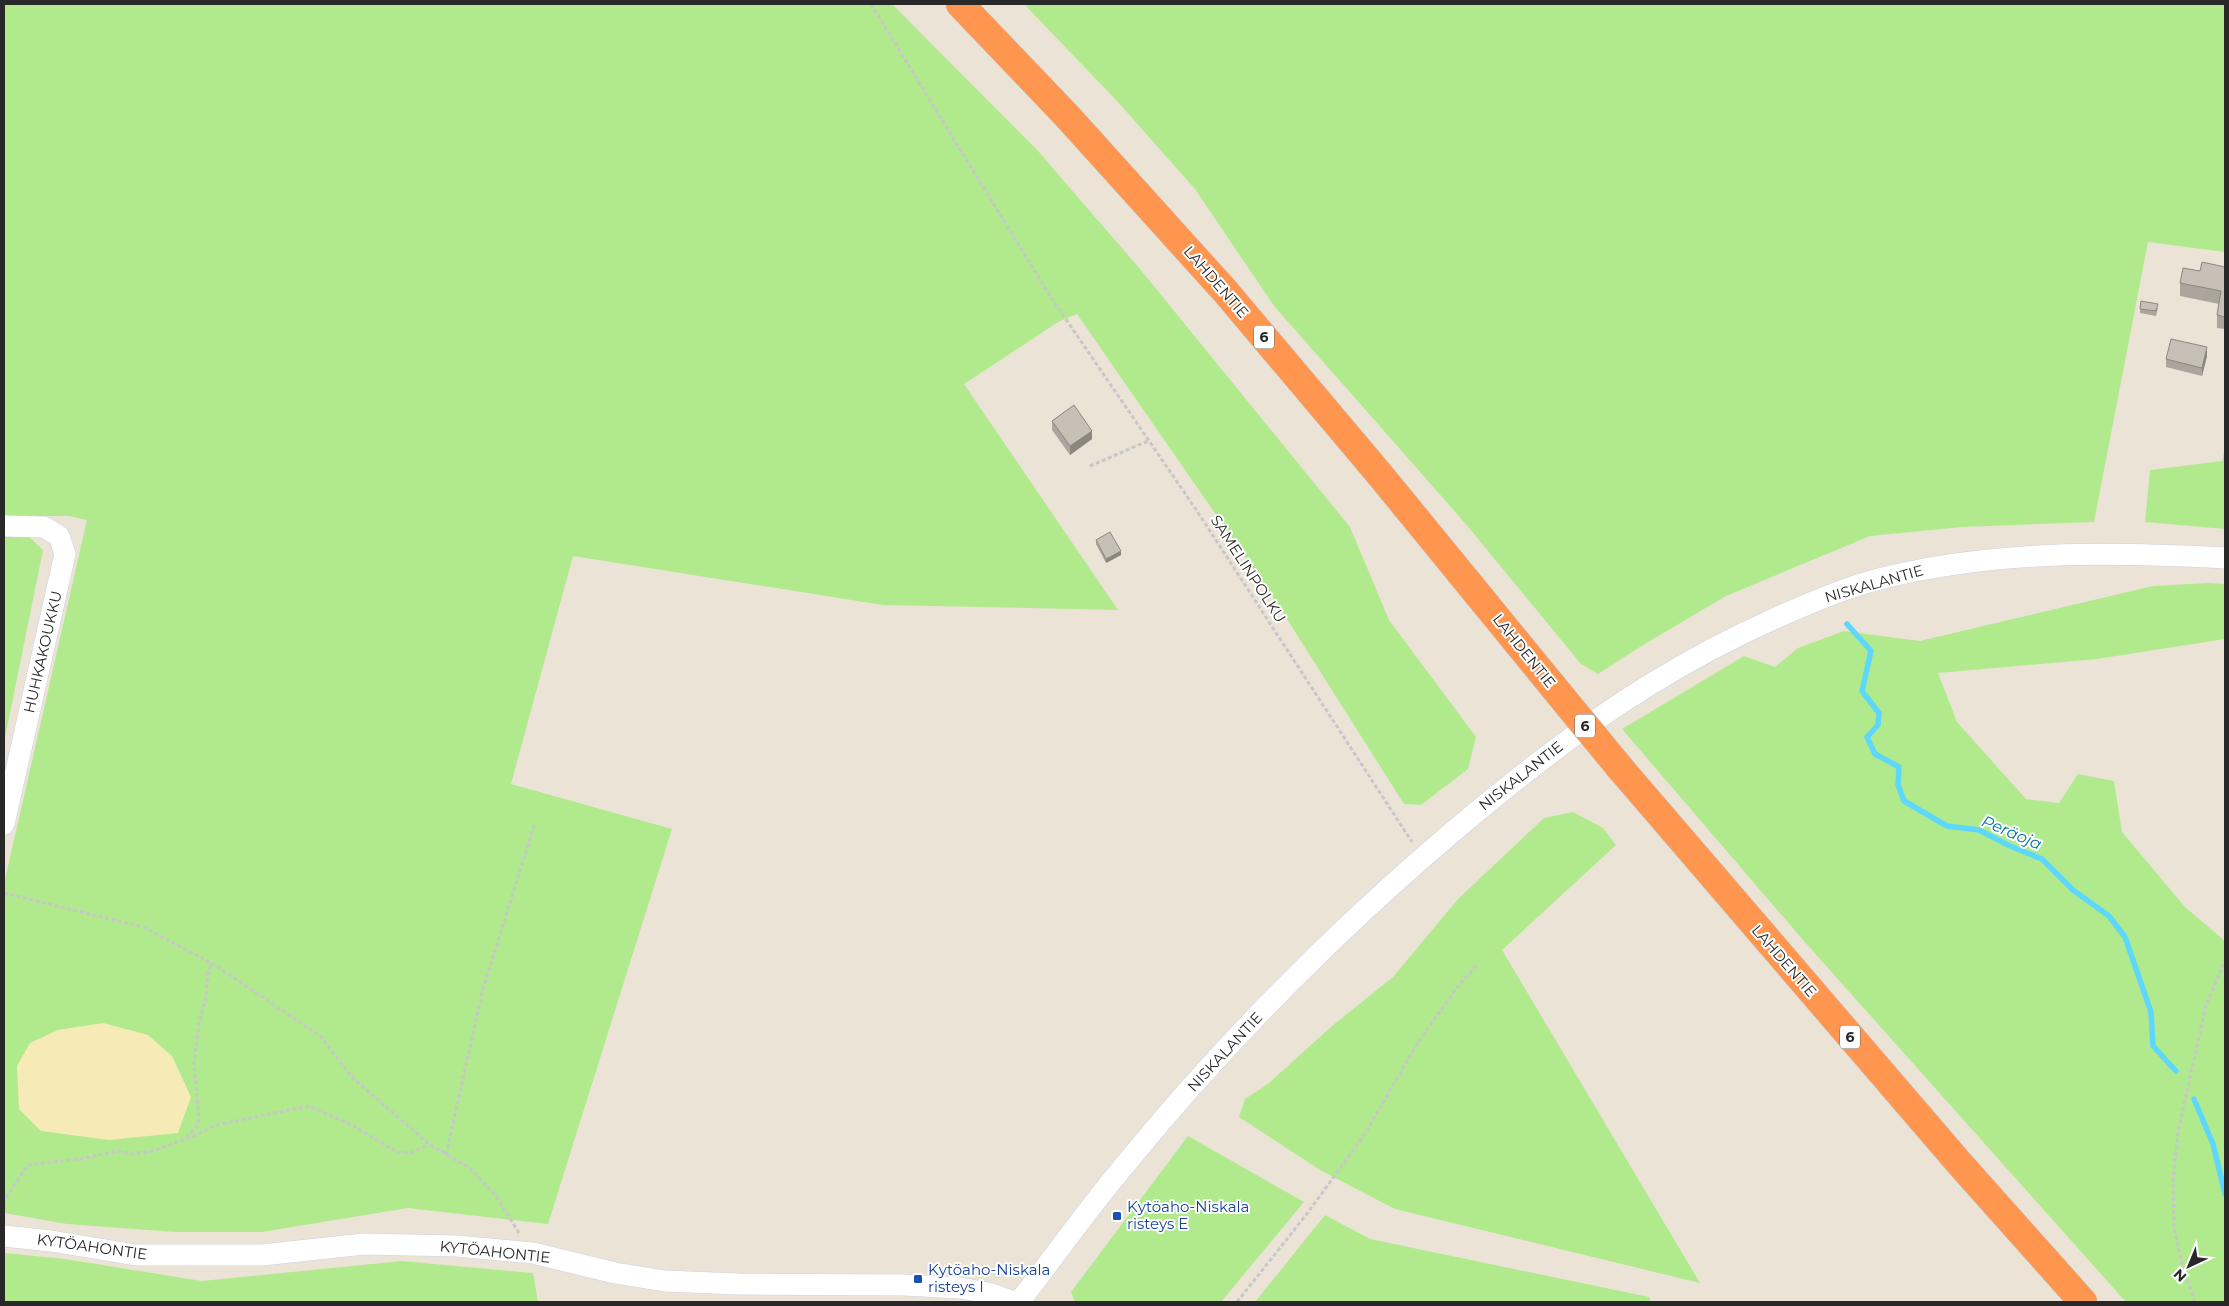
<svg xmlns="http://www.w3.org/2000/svg" width="2229" height="1306" font-family="Montserrat,sans-serif">
  <rect width="100%" height="100%" fill="#ece3d7"/>
  <!-- green -->
  <path fill="#b0ea8d" d="M4,4H892L1038,151L1140,269L1350,527L1389,620L1476,737L1468,769L1421,805L1404,804L1273,597L1077,314L1058,322L964,384L1118,610L883,605L573,556L511,784L672,829L548,1224L408,1208L262,1232H175L67,1224L4,1213V884L87,520L69,516H4Z
    M1024,4H2225V252L2148,242L2094,522L1962,527L1870,536L1726,596L1643,645L1598,674L1581,664L1465,523L1274,306L1195,189L1117,101Z
    M2225,447V529L2145,522L2150,470L2222,461Z
    M4,537H29L43,550L4,743Z
    M2208,583L2225,584V639L2097,659L1938,673L1957,722L2026,799L2059,803L2078,774L2114,781L2122,832L2185,907L2225,941V1302H2126L1803,940L1622,729L1744,656L1775,667L1798,648L1844,631L1920,641L2153,586Z
    M1573,812L1603,828L1616,845L1502,950L1700,1283L1395,1209L1320,1170L1239,1117L1245,1099L1269,1083L1332,1026L1393,977L1458,899L1544,818Z
    M1188,1136L1304,1202L1221,1302H1075L1071,1292Z
    M1325,1215L1370,1239L1649,1297L1651,1302H1255Z
    M4,1253L65,1259L202,1281L402,1261L533,1273L538,1302H4Z"/>
  <!-- sand -->
  <path fill="#f6eab6" d="M103,1023L148,1035L172,1056L191,1097L178,1133L109,1140L41,1131L19,1109L17,1066L30,1043L58,1030Z"/>
  <g fill="none" stroke-linecap="round" stroke-linejoin="round">
    <!-- stream -->
    <path stroke="#5dd7fc" stroke-width="5.5" d="M1847,624L1871,651L1862,691L1879,713L1878,725L1867,737L1875,754L1899,767L1898,785L1904,801L1947,826L1979,830L2010,846L2042,859L2073,890L2109,916L2125,937L2151,1012L2153,1046L2176,1071
      M2194,1099L2213,1144L2225,1194"/>
    <!-- minor casing -->
    <g stroke="#ccd2e3" stroke-width="22">
      <path id="minor" d="M4,526L44,527L59,536L65,554L4,824
        M4,1236L51,1241L136,1255H262L364,1244L456,1246L533,1253L615,1273L665,1281L739,1284L904,1285L961,1288L992,1294L1014,1302
        M1019,1302C1054,1257 1087,1210 1124,1166C1241,1022 1384,883 1530,769C1609,707 1686,658 1778,617C1812,602 1847,587 1883,578C1996,550 2110,552 2225,558"/>
    </g>
    <!-- highway casing -->
    <g stroke="#c7c7c7" stroke-width="29">
      <path id="highway" d="M960,4L1067,116L1225,291L1381,476L1551,684
        M1620,768L1960,1164L2083,1302"/>
    </g>
    <!-- path -->
    <path stroke="#c7c7c7" stroke-width="3" stroke-dasharray="4 2.5" stroke-linecap="butt" d="M871,4L1050,296L1197,511L1412,842
      M1090,466L1148,441
      M4,893L143,927L215,965L320,1036L353,1078L429,1144L471,1169L496,1196L519,1233
      M186,1138L197,1126L199,1119L194,1065L199,1023L206,998L208,971L211,966L215,965
      M446,1155L483,989L535,823
      M4,1210L5,1199L28,1165L80,1159L118,1151L131,1154L152,1151L192,1137L216,1125L309,1106L352,1125L397,1152L411,1153L429,1144
      M1237,1302L1306,1215L1363,1137L1417,1044L1459,985L1478,964
      M2195,1302L2182,1264L2174,1227L2173,1180L2178,1132L2206,1005L2225,961"/>
    <!-- minor -->
    <use href="#minor" stroke="#fff" stroke-width="21"/>
    <!-- highway -->
    <use href="#highway" stroke="#ff9650" stroke-width="28"/>
    <!-- highway-bridge casing -->
    <g stroke="#c7c7c7" stroke-width="29" stroke-linecap="butt">
      <path id="highway-bridge" d="M1551,684L1620,768"/>
    </g>
    <!-- highway-bridge -->
    <use href="#highway-bridge" stroke="#ff9650" stroke-width="28"/>
  </g>
  <!-- wall -->
  <path fill="#aba59d" d="M2225,267V329L2217,328V315L2219,304L2180,296V283L2200,271Z
    M2158,308L2156,316L2140,313V309Z
    M2207,356L2202,376L2166,367V359Z
    M1052,421L1092,439L1070,455L1052,430Z
    M1096,540L1121,555L1106,563L1096,544Z"/>
  <!-- shaded-wall -->
  <path fill="#8b8680" d="M2207,347V356L2202,376V368Z
    M1092,431V439L1070,455V446Z
    M1121,551V555L1106,563V559Z"/>
  <!-- building -->
  <path fill="#c7c0b7" stroke="#8b8680" d="M2202,262L2225,267V317L2217,315L2221,291L2180,283L2183,268L2200,271Z
    M2141,301L2158,304L2156,311L2140,309Z
    M2171,339L2207,347L2202,368L2166,359Z
    M1074,405L1092,431L1070,446L1052,421Z
    M1110,532L1121,551L1106,559L1096,540Z"/>
  <!-- markers -->
  <g fill="#1a4fb4" stroke="#fff" stroke-width="2">
    <rect x="1112" y="1211" width="10" height="10" rx="2.5"/>
    <rect x="913" y="1274" width="10" height="10" rx="2.5"/>
  </g>
  <g text-anchor="middle" stroke-width="4" stroke-linejoin="round" paint-order="stroke">
    <!-- shield labels -->
    <g fill="#fff" stroke="#686868" stroke-width="1">
      <rect x="1254" y="325.5" width="20" height="23" rx="4"/>
      <rect x="1575" y="714.5" width="20" height="23" rx="4"/>
      <rect x="1840" y="1025.5" width="20" height="23" rx="4"/>
    </g>
    <g font-size="14" font-weight="bold" fill="#282828">
      <text x="1264" y="342">6</text>
      <text x="1585" y="731">6</text>
      <text x="1850" y="1042">6</text>
    </g>
    <!-- street labels -->
    <g font-size="15" fill="#282828" stroke="#fff">
      <text transform="translate(1216 282) rotate(49)" y="5">LAHDENTIE</text>
      <text transform="translate(1248 569) rotate(57)" y="5">SAMELINPOLKU</text>
      <text transform="translate(1874 584) rotate(-16)" y="5">NISKALANTIE</text>
      <text transform="translate(1524 651) rotate(51)" y="5">LAHDENTIE</text>
      <text transform="translate(43 652) rotate(-77)" y="5">HUHKAKOUKKU</text>
      <text transform="translate(1521 776) rotate(-38)" y="5">NISKALANTIE</text>
      <text transform="translate(1784 961) rotate(49)" y="5">LAHDENTIE</text>
      <text transform="translate(1225 1052) rotate(-47)" y="5">NISKALANTIE</text>
      <text transform="translate(92 1247) rotate(8)" y="5">KYTÖAHONTIE</text>
      <text transform="translate(495 1252) rotate(6)" y="5">KYTÖAHONTIE</text>
    </g>
    <!-- transit labels -->
    <g font-size="15" fill="#164399" stroke="#fff" text-anchor="start">
      <text x="1127" y="1212">Kytöaho-Niskala<tspan x="1127" dy="17">risteys E</tspan></text>
      <text x="928" y="1275">Kytöaho-Niskala<tspan x="928" dy="17">risteys I</tspan></text>
    </g>
    <!-- water labels -->
    <g font-size="16" font-style="italic" fill="#0071a4" stroke="#fff">
      <text transform="translate(2012 832) rotate(23)" y="6">Peräoja</text>
    </g>
  </g>
  <!-- border -->
  <rect width="2229" height="1306" fill="none" stroke="#282828" stroke-width="10"/>
  <!-- north arrow -->
  <g transform="translate(2189 1266) rotate(224)" stroke="#ffffff" stroke-width="4" paint-order="stroke">
  <path d="M0-4L9 19L0 12L-9 19Z" fill="#282828"/>
  <text y="-8" font-size="14" font-weight="bold" text-anchor="middle" fill="#282828">N</text>
  </g>
</svg>
